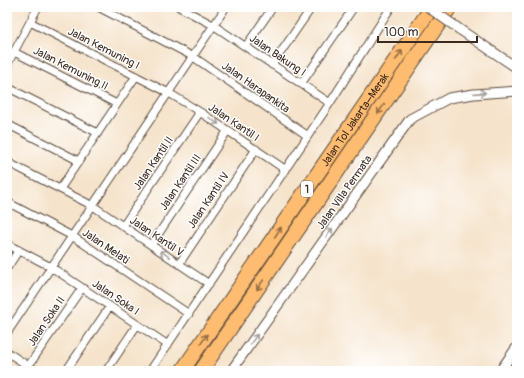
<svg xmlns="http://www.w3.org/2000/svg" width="524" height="378" font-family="Pangolin,sans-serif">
  <rect width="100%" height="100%" fill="#fff"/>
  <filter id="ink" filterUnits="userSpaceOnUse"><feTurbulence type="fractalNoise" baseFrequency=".025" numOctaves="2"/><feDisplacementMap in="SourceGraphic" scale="8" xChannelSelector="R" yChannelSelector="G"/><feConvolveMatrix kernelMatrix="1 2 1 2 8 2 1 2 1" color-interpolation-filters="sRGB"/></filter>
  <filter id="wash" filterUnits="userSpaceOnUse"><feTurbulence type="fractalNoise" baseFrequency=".012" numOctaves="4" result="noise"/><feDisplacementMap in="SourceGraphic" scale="16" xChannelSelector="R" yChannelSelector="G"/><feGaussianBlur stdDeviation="0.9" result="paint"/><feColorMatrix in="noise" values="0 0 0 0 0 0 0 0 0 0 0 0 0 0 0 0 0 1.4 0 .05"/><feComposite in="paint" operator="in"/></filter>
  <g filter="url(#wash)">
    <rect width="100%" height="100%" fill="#f5e3cb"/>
  </g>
  <g filter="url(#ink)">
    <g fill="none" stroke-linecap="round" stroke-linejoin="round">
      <!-- minor casing -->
      <g stroke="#574638" stroke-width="9">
        <path id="minor" d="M98,7L192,56L308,136
          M179,7L213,25L330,103
          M30,22L169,93L200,112L286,170
          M246,46L273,7
          M14,52L117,104
          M7,65L38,7
          M272,65L312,7
          M301,84L354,7
          M7,87L98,133
          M7,124L79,161
          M7,162L93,206L209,284
          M60,189L136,76
          M7,202L72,236L189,314
          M123,226L200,112
          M7,244L51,267L168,345
          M151,245L228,130
          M179,264L256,149
          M7,268L19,250
          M7,333L226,7
          M7,352L36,371
          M25,371L82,288
          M66,371L110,306
          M106,371L137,325
          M150,371L330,103L391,7"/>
      </g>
      <!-- tertiary casing -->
      <g stroke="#574638" stroke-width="11">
        <path id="tertiary" d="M459,29L517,68
          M231,371L410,119L449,98L474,94L517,91
          M500,371L517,347
          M513,371L517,366"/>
      </g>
      <!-- motorway casing -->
      <g stroke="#574638" stroke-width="16">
        <g id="motorway">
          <path id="s1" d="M182,371L432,7"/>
          <path d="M201,371L450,7"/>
        </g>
      </g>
      <!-- minor -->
      <use href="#minor" stroke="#fff" stroke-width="7"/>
      <!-- tertiary -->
      <use href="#tertiary" stroke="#fff" stroke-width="9"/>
      <!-- motorway -->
      <use href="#motorway" stroke="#febc70" stroke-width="14"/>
      <!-- tertiary-bridge casing -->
      <g stroke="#574638" stroke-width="11" stroke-linecap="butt">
        <path id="tertiary-bridge" d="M428,7L459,29"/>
      </g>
      <!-- tertiary-bridge -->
      <use href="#tertiary-bridge" stroke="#fff" stroke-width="9"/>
    </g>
    <!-- one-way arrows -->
    <defs><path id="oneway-shaft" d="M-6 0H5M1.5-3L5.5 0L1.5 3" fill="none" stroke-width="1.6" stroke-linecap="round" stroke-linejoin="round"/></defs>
    <g stroke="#936c43">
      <use href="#oneway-shaft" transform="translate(399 55) rotate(-56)"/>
      <use href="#oneway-shaft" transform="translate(381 109) rotate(124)"/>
      <use href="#oneway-shaft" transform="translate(278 232) rotate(-56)"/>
      <use href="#oneway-shaft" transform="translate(260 285) rotate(124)"/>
      <use href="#oneway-shaft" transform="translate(204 339) rotate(-56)"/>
    </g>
    <g stroke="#a79f9a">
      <use href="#oneway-shaft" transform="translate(480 93) rotate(-4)"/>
      <use href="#oneway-shaft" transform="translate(214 121) rotate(34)"/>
      <use href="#oneway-shaft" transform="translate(329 233) rotate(-55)"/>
      <use href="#oneway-shaft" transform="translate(165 254) rotate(-146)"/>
      <use href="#oneway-shaft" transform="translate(254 339) rotate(-55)"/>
    </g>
  </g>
  <g text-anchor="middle" stroke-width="3" stroke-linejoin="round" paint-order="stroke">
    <!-- shield labels -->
    <rect fill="#fff" stroke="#766a62" stroke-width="1" x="301" y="181" width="12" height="16" rx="3"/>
    <g font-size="10" font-weight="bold" fill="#3b2a1e">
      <text x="307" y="193">1</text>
    </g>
    <!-- street labels -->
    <g font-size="11" fill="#3b2a1e" stroke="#fff">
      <text transform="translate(104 48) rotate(27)" y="4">Jalan Kemuning I</text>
      <text transform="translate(278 55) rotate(34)" y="4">Jalan Bakung I</text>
      <text transform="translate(71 68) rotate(27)" y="4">Jalan Kemuning II</text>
      <text transform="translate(256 87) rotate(35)" y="4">Jalan Harapankita</text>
      <text dy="4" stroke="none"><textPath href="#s1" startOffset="305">Jalan Tol Jakarta–Merak</textPath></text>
      <text transform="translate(234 122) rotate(34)" y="4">Jalan Kantil I</text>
      <text transform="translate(153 163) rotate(-56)" y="4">Jalan Kantil II</text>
      <text transform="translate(180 182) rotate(-56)" y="4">Jalan Kantil III</text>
      <text transform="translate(344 192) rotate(-55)" y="4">Jalan Villa Permata</text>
      <text transform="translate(208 200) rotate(-56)" y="4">Jalan Kantil IV</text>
      <text transform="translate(157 236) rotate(34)" y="4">Jalan Kantil V</text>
      <text transform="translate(106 246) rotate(34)" y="4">Jalan Melati</text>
      <text transform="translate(116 297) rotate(34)" y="4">Jalan Soka I</text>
      <text transform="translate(46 321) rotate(-56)" y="4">Jalan Soka II</text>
    </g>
  </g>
  <!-- margin -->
  <rect width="524" height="378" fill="none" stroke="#fff" stroke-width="24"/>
  <!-- scale -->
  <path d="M378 36v6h99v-6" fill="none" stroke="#3b2a1e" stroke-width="2"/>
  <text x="384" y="36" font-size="12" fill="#3b2a1e" stroke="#ffffff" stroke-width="3" paint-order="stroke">100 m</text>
</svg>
